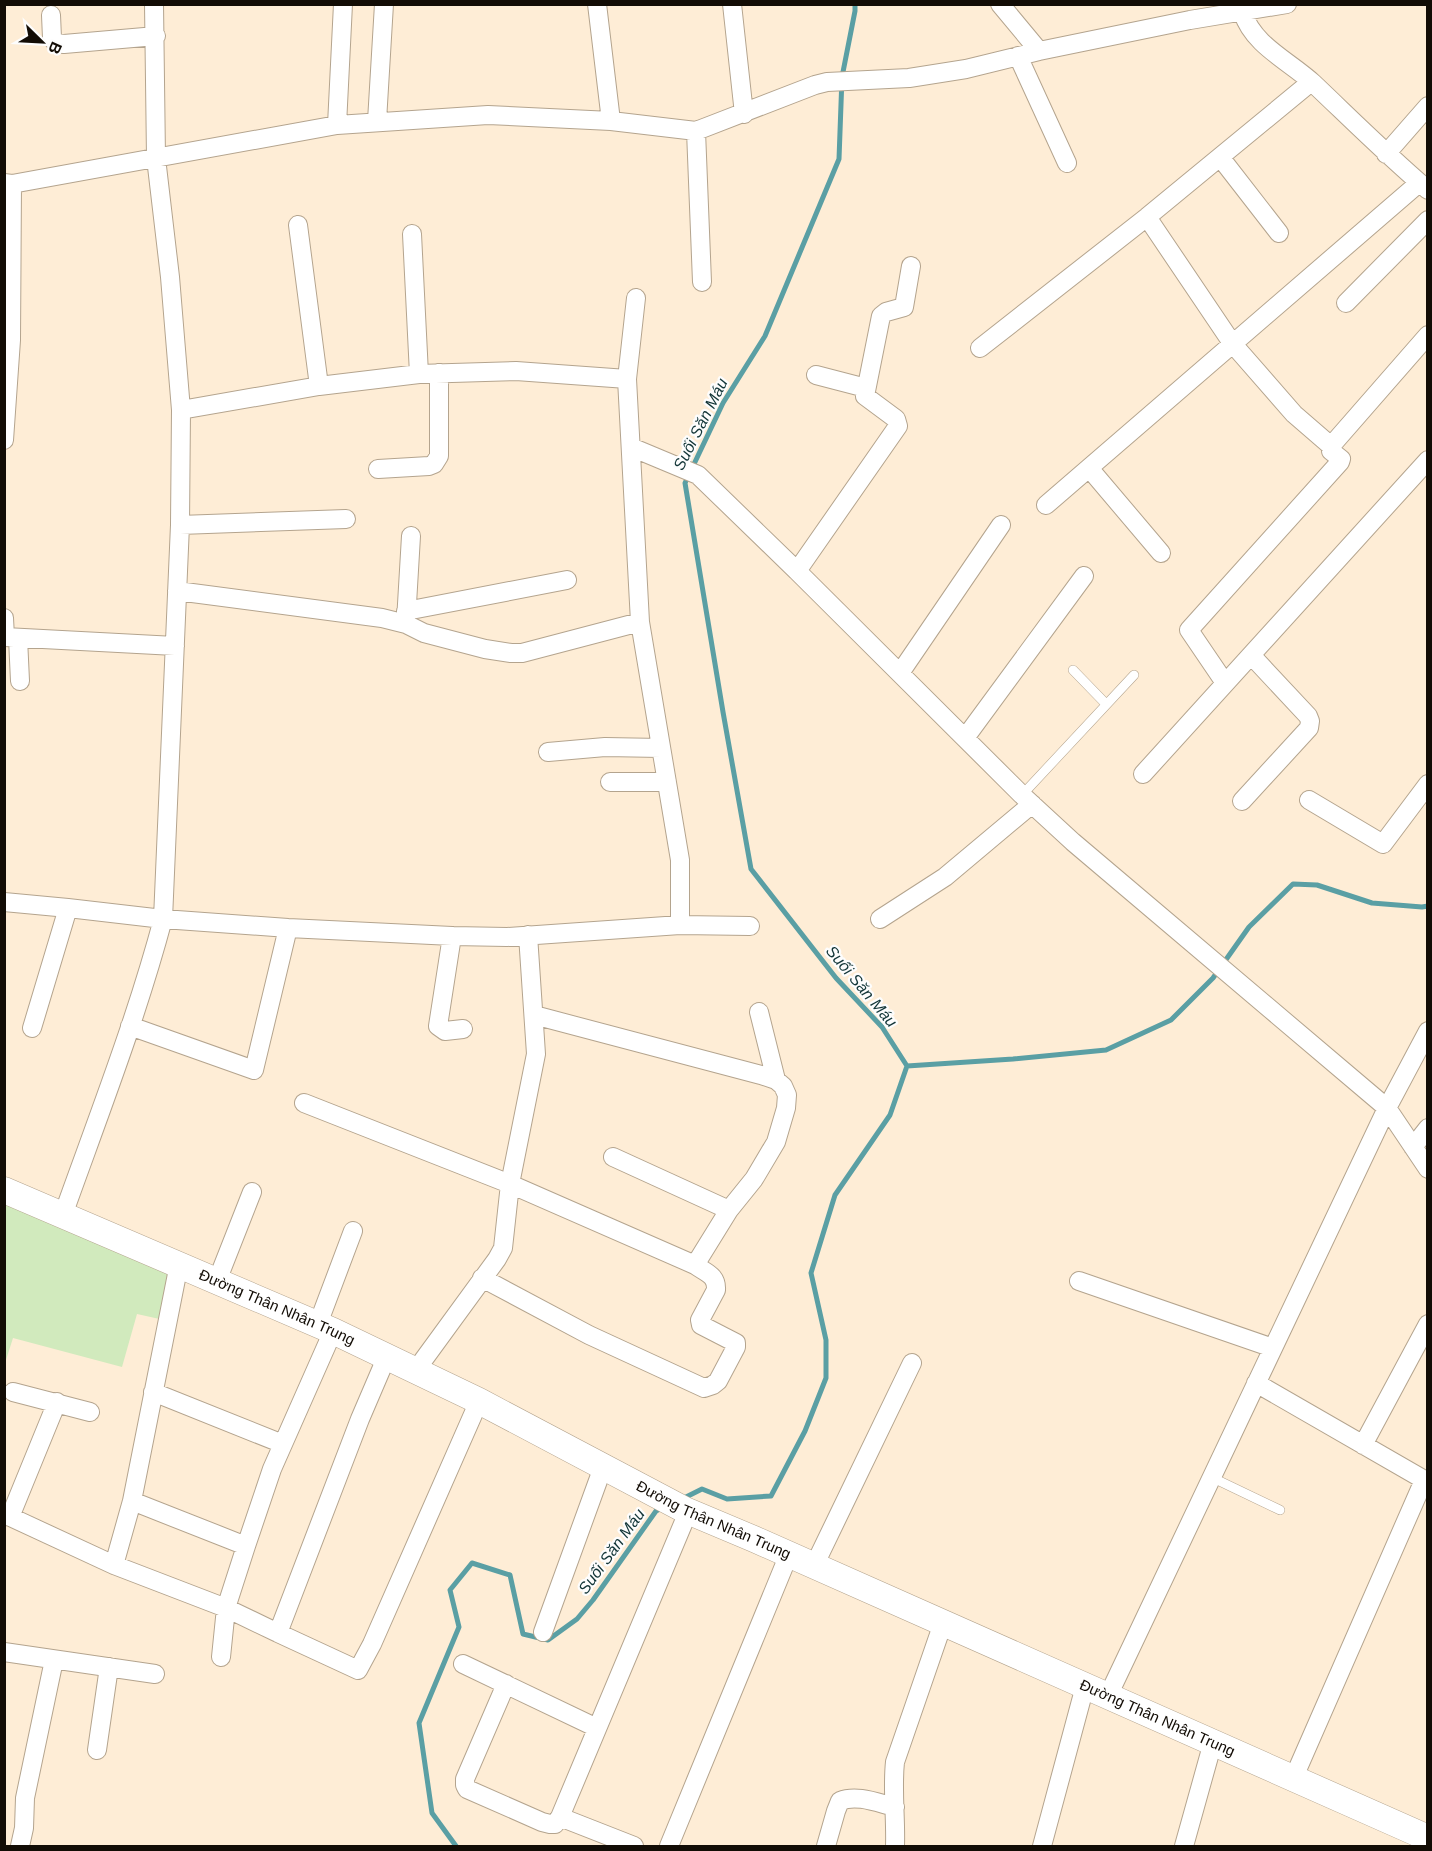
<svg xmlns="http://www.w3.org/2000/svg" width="1432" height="1851" font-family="Helvetica,sans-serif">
  <rect width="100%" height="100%" fill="#feedd6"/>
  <!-- green -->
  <path fill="#d1eabd" d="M5,1200L170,1271L164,1320L137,1314L122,1367L13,1338L5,1363Z"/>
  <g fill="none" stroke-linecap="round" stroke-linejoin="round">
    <!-- stream -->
    <path stroke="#5a9fa4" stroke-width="5" d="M907,1066L1013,1059L1106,1050L1171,1020L1213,978L1249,927L1293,884L1317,885L1372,903L1422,907L1428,906
      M680,1500L702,1489L727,1499L771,1496L805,1431L826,1378V1340L811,1273L835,1195L890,1115L907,1066L882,1027L836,978L751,869L723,712L685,483L723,403L765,336L839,159L842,77L855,11V4
      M456,1846L432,1813L419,1723L459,1627L450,1590L472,1563L510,1575L523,1634L548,1640L577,1619L593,1600L656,1511L664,1507"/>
    <!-- lane casing -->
    <g stroke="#b4a48e" stroke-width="10">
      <path id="lane" d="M1073,670L1106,704
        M1022,795L1134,675
        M1211,1477L1280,1510"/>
    </g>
    <!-- street casing -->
    <g stroke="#b4a48e" stroke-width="20">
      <path id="street" d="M597,4L611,121
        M732,4L744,114
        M1000,4L1039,51
        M1243,13C1253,45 1289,61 1313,83C1351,119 1388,156 1428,190
        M51,15L52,38L56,43L64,44L156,36
        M1018,56L1067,163
        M377,121L384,4
        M337,125L343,4
        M696,131L702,282
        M1386,154L1428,106
        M1220,157L1279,233
        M4,183L12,184L337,125L488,115L611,121L696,131L815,85L827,82L909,78L966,69L1039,51L1190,20L1287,4
        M1147,217L1232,343L1294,414L1331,446
        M298,225L319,386
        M412,234L419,374
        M911,266L904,307L886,312L881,316L865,396L896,419L898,426L797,571L1022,795L1073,842L1387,1108L1428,1169
        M636,298L627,379L640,622L680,860V925
        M1346,303L1428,220
        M980,348L1147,217L1311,82
        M816,375L866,388
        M181,410L319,386L419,374L516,371L627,379
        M4,440L11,340L12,184
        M631,447L698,475L797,571
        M1089,468L1161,553
        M378,469L429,466L434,464L439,456V373
        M1046,505L1419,183
        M180,525L346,519
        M177,591L382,618L406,624L424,633L485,649L511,653H522L640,622
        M406,611L567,580
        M4,618L5,637L175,646
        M406,621L411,536
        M18,638L20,681
        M900,673L1001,525
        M1225,683L1189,630L1340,462L1341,459L1331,451V446L1428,335
        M965,738L1084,576
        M548,752L605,747L661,748
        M1143,774L1428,460
        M610,782H667
        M1309,800L1383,844L1428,784
        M1242,801L1309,728L1310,721L1308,716L1251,655
        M4,902L68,908L163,919L288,928L452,936L507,937L680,925L750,926
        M880,919L945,877L1032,804
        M452,936L438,1026L445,1031L463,1029
        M759,1012L776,1080
        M534,1015L761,1075L776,1080L783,1086L787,1095L786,1108L776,1142L754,1179L729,1210L695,1265
        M130,1026L254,1070L288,928
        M32,1028L68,908
        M304,1103L510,1184L695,1265C706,1273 717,1275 716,1290L700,1320L701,1325L736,1343V1347L718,1381L713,1385L704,1388L589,1335L482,1278
        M1413,1147L1428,1128
        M613,1157L729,1210
        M63,1215C98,1117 136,1020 163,919L180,525L181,410L170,277L156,158L154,4
        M217,1281L252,1192
        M1079,1281L1273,1348
        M318,1324L353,1231
        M387,1356L360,1419L278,1633L358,1670L372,1644L479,1401
        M416,1370L497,1259L503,1248L510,1184L536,1054L528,935
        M1256,1383L1428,1482
        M13,1392L90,1412
        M153,1392L283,1444
        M1363,1445L1428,1324
        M132,1501L246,1546
        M4,1514L114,1565L226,1608L278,1633
        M10,1517L57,1402
        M114,1565L132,1501L179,1264
        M814,1566L912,1363
        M543,1632L603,1467
        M4,1652L155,1674
        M221,1657L226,1608L246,1546L272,1469L333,1331
        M463,1664L597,1728
        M506,1684L465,1779V1785L467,1789L542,1822L550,1824H555L560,1817L688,1512
        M1108,1696L1387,1108L1428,1031
        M97,1750L109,1667
        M1294,1777L1424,1480
        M560,1817L634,1846
        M20,1846L24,1828L25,1798L54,1660
        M669,1846L789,1554
        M826,1846L836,1811L840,1801C857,1794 878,1803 895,1807
        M895,1846C896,1818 892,1790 895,1762L943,1623
        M1042,1846L1085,1686
        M1184,1846L1213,1742"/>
    </g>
    <!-- secondary casing -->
    <g stroke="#b4a48e" stroke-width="27">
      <g id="secondary">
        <path id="s1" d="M4,1190L333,1331L479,1401L685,1510L754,1539L1428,1838"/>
      </g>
    </g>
    <!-- lane -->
    <use href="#lane" stroke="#fff" stroke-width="9"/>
    <!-- street -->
    <use href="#street" stroke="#fff" stroke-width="18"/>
    <!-- secondary -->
    <use href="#secondary" stroke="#fff" stroke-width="26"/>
  </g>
  <g text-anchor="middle" stroke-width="4.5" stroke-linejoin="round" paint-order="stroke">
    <!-- street labels -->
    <g font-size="15" fill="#120c05" stroke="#fdfdfd">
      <text dy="5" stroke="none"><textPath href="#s1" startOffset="297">Đường Thân Nhân Trung</textPath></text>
      <text dy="5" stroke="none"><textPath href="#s1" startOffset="783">Đường Thân Nhân Trung</textPath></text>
      <text dy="5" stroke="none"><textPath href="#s1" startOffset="1269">Đường Thân Nhân Trung</textPath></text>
    </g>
    <!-- water labels -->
    <g font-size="16" font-style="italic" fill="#123537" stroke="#fdfdfd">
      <text transform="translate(700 424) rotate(-63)" y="6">Suối Săn Máu</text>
      <text transform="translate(862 986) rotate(50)" y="6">Suối Săn Máu</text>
      <text transform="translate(611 1551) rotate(-54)" y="6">Suối Săn Máu</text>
    </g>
  </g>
  <!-- border -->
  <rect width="1432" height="1851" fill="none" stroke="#120c05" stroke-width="12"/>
  <!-- north arrow -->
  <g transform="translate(42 42) rotate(114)" stroke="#fdfdfd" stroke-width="4.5" paint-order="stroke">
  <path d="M0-4.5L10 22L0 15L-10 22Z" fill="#120c05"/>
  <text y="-9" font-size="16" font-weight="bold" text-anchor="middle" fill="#120c05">B</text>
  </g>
</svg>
